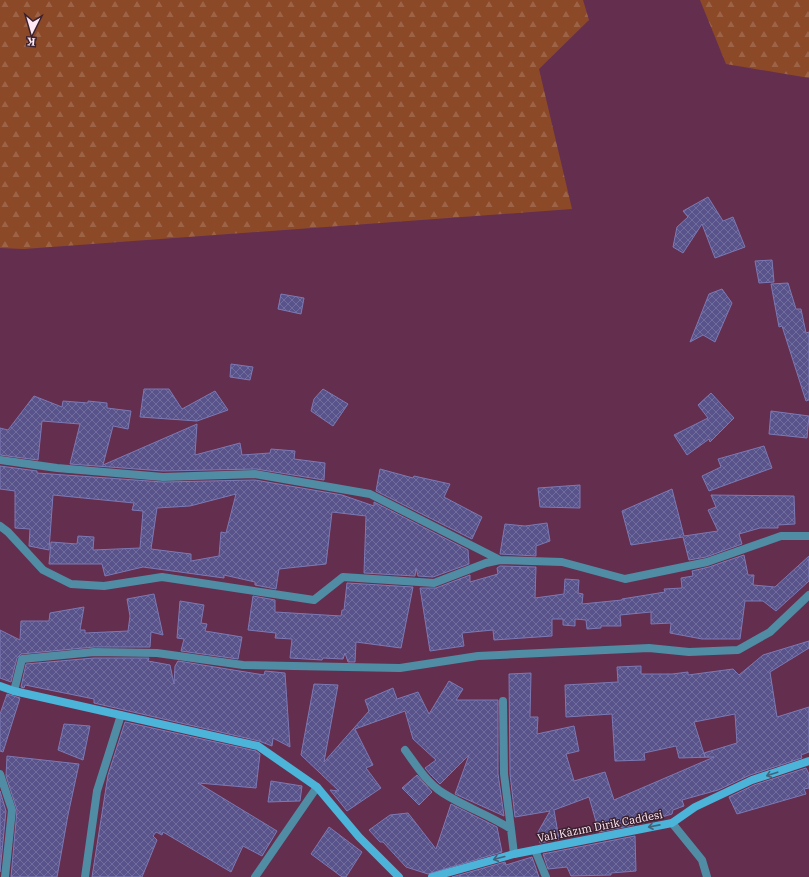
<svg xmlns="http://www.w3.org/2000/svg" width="809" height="877" font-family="'IBM Plex Serif',serif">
  <defs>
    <pattern id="forest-firs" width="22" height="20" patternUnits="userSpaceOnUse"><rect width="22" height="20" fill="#8c4927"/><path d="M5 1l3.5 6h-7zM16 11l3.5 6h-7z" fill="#9d6347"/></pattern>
    <pattern id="building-cross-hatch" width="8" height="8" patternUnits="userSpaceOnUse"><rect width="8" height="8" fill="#58548b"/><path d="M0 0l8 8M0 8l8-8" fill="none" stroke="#716d9c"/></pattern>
  </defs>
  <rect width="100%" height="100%" fill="#642e4e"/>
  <!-- forest -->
  <path fill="url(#forest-firs)" d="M0,0H583L589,20L539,69L572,209L24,249L0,248Z
    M700,0H809V78L726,64Z"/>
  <!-- building -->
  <path fill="url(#building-cross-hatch)" stroke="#7d79b4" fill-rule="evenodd" d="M708,197L723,221L733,217L745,247L715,258L702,224L683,253L673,247L677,227L688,217L683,211Z
    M772,260L774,282L759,283L755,261Z
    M788,283L796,309H801L806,333L809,332V400L806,401L782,326L779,327L771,284Z
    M722,289L732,303L715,342L703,335L690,342L709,294Z
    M281,294L304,298L301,314L278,309Z
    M231,364L253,367L250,380L230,377Z
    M144,389H169L182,409L215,391L228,410L197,421L140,417Z
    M323,389L348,404L333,426L311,411L314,399Z
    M711,393L734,418L710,442L709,439L687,455L674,435L708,418L698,405Z
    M34,396L62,407L63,401L88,403V401L107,403V408L131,411L128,429L113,426L103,465L197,424L195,455L240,443L242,455L270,453L271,449L295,451L294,459L325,463L324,480L256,469L163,471L70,464L80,424L42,421L38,460L0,455V428L8,430Z
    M771,411L809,416L807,438L769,434Z
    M764,446L772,468L709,491L702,476L721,467L718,459Z
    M0,466L37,471V473L163,482L255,480L342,495L374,506V502L468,550L469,564L433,577L418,576L416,568L415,576L364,573L366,516L332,512L326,564L279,569L276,589L255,585V582L224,575V578L143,567L105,576L102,564H49L51,542L77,544L78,536L94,537L93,550L140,548L143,511L132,510L134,503L53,495L49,550L29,546L30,529L15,528V491L0,489ZM236,494L226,533L221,532L219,556L191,561V554L151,549L157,508L190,506Z
    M380,469L413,478L414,476L450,484L444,497L482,517L472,539L376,491Z
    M580,485V508L540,507L538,488Z
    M672,489L684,536L718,531L708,510L716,507L711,495L794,496L795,524L778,525V528H760L739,534L742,544L706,557L689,560L683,537L631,545L622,511Z
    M547,523L550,541L536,546V556L500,554L505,524L525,526Z
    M744,555L748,575H754L753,585L775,587L809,556V581L776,611L763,601H745L740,639H702L670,633L671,623L651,624V612L620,615L621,626H601V628L587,629L586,620L575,619V626L563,625V619H552V636L494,640L493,630L462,633L464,646L430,651L420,588H436L470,575V582L498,574L497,568L500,566L536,567L535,598L564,594L565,579L579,580L578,593L583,594L582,604L622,600V599L665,592L664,589L682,588L681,578L693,576L692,571L709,567Z
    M347,583L413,587L401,648L356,642L355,662H348L345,653L343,659L323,658L322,660L290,658L292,639L275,638L276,633L248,630L253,596L275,600V612L341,616L342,610H344Z
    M154,594L163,635L151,632L150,647H94L21,654L17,658L11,682L0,678V630L20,640L21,621H49L50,613L84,607L80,630H85V633L128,631L130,616L127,599Z
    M180,601L204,605L201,623L207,624L205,631L242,637L238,659L181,651L184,639L177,638Z
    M809,641V648L770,672L777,717L809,707V752L801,755L802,758L750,775L718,790L682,800L684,806L673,810L672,814L662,817L658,815L634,819V825L599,832L589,797L554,810L559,839L540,843L538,832L550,811L515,817L510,774L509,674L531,673L530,717H538L537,734L574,726L579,751L566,754L574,781L605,772L614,800L714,757L679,758L676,746L644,753L645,760L615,761L612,714L566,717L565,685L618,682L617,667L641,666V674H672L688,672V675L733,669L739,675L763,655ZM735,714L737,743L704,753L705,757L694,722Z
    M94,658H149L148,661L170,665L174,684L175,666L178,661L264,675L265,671L285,673L290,747L273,738L272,746L259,741L94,703V699L25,685L24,688L21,687L26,664Z
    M449,681L463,689L456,700H498V774L504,816L455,794L469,755L440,784L431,775L425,768L436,760L413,739L405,711L355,729L373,765L366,768L381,788L347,811L330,790L339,791L301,755L314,684L338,685L324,762L369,711L365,700L393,688L397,699L418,692L429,714Z
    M7,694L20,698L3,752L0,751V714Z
    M125,722L256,751L260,754L256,788L198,783L277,831L262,856L243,846L231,872L163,832L162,835L156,832L153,836L157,840L142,877H92L108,775Z
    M64,724L90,726L83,760L58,750Z
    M7,756L79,764L68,815L57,877H11L17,810L6,776Z
    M806,768L809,774V788L804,789L806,794L737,814L729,797L754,785Z
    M417,775L432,792L419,805L402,788Z
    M271,781L302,786L300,801L268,802Z
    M0,791L6,811L0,872Z
    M451,804L497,827L502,852L428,874L406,867L383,842H380L369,830L390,815L408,813L436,849Z
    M329,827L362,852L346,877H342L311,854Z
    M635,836L636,871L611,873V875L571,876L567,867L548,869L543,854Z
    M532,857L539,877H452L505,862L506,865Z"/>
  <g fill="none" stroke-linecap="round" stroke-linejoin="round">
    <!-- street -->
    <path stroke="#508ca4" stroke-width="8" d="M0,460L57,468L163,477L255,474L370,494L500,560L562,562L625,579L707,562L781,536H809
      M0,526L8,532L43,570L71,584L104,586L162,577L314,600L343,577L434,583L486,563L500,560
      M14,691L22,659L94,652L157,653L243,665L400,668L478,656L649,648L689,652L738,650L770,632L809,595
      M503,701L504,774L511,829
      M405,750C416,765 427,783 443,793C465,807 489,815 511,829L514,854
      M0,774L12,810L5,877
      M672,823L702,860L707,877
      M535,850L546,877
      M85,877L97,791L121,715
      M255,877L317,787"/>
    <!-- secondary -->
    <path stroke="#4cb3d9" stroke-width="8" d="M0,686L14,691L258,746L317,787L359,837L399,877
      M432,877L514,854L672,823L695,807L752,780L809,761"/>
  </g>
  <!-- one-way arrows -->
  <defs><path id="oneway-shaft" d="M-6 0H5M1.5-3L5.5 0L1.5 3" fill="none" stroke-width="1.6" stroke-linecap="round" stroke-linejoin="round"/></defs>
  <g stroke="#42637b">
    <use href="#oneway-shaft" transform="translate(772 774) rotate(162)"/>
    <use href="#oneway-shaft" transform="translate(654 826) rotate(169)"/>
    <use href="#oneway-shaft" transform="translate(499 858) rotate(165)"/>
  </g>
  <g text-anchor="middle" stroke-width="3" stroke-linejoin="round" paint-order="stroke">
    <!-- street labels -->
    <g font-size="11" fill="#fee9f4" stroke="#3a212f">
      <text transform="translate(600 826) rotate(-11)" y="4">Vali Kâzım Dirik Caddesi</text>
    </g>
  </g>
  <!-- north arrow -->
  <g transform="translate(32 32) rotate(185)" stroke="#3a212f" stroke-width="3" paint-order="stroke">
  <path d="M0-3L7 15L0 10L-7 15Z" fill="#fee9f4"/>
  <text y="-6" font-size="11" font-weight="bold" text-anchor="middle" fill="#fee9f4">K</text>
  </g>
</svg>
